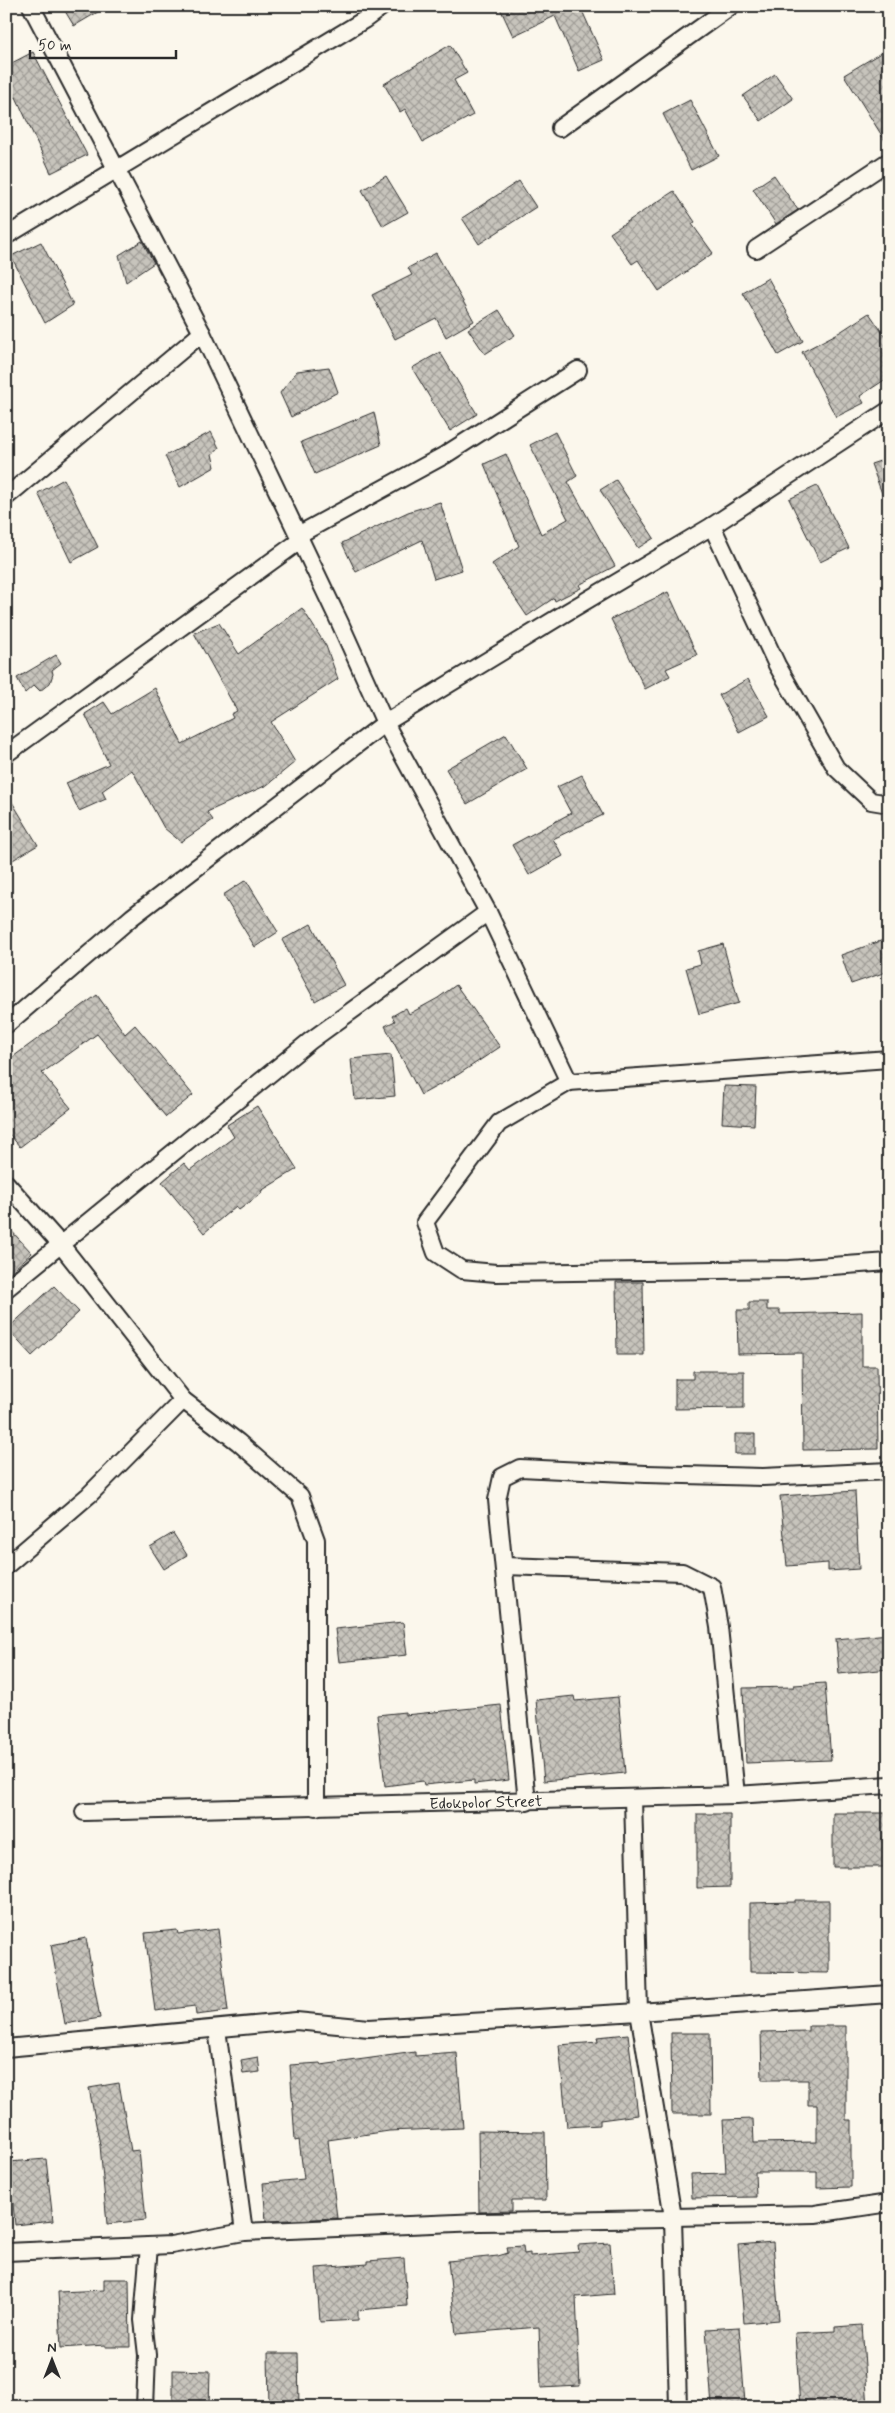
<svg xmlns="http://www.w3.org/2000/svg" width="895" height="2413" font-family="Mynerve,sans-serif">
  <defs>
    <pattern id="building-cross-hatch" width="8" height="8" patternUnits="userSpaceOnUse" patternTransform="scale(1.25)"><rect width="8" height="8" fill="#c7c4bc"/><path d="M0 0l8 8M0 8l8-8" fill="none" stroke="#a29f99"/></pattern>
  </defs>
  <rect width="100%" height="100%" fill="#fbf7ec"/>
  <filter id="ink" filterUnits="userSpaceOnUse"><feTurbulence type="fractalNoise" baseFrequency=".02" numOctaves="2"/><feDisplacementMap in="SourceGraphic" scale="10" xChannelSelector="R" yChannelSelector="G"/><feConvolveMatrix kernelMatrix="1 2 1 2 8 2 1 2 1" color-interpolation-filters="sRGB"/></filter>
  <g filter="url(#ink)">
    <!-- building -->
    <path fill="url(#building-cross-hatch)" stroke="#2b2b2b" d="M62,6H108L74,26Z
      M499,6H580L604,60L579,71L555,16L513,36Z
      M450,45L467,73L454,80L473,115L423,142L405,109L400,112L384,84Z
      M889,48V147L844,75Z
      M33,52L87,155L51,173L16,97L6,102V66Z
      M775,74L793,99L761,121L743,96Z
      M690,100L719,156L691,170L663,114Z
      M774,175L798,210L776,224L753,189Z
      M386,176L408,212L383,226L362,190Z
      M519,181L536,207L479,244L462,218Z
      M674,191L695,222L692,224L713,253L659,291L638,260L632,264L610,233Z
      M142,241L154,263L126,282L119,255Z
      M41,242L73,305L45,323L11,256Z
      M436,253L474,321L446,337L436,318L395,339L372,295L412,275L408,268Z
      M768,278L803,341L778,355L743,293Z
      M499,310L515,335L485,354L468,329Z
      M869,313L889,342V377L860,396L864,403L836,417L802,352L840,332Z
      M440,352L477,414L450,431L412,368Z
      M329,367L338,392L291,417L280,393L297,371Z
      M374,412L381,445L315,474L301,442Z
      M211,432L219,448L212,454L215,467L180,487L165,456Z
      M555,432L577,476L568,482L615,566L579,585L581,588L555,601L554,598L527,616L492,564L519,546L484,464L506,454L541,534L568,519L530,445Z
      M889,458V507H887L871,464Z
      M64,479L98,547L71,562L38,493Z
      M616,480L654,538L638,548L600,490Z
      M817,486L849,548L820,562L789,499Z
      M440,502L462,570L434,579L422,540L356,572L342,543L408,512Z
      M668,592L697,655L666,669L670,676L645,689L611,619Z
      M302,608L326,646L338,679L271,722L295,762L267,785L207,812L213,820L181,842L164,828L132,770L102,791L106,799L79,811L66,783L109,764L85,714L104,702L112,714L155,688L182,744L233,718L231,714L237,711L194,633L219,623L239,654Z
      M56,655L61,663L52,670L53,674L50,683L40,691L34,685L25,693L17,678Z
      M748,679L769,716L739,732L719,695Z
      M506,734L527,769L467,804L446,769Z
      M582,775L603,815L553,839L563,856L529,875L512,845L571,813L557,787Z
      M6,792L38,845L6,864Z
      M246,880L278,932L255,947L223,895Z
      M311,924L344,985L315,1001L282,940Z
      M889,938V971L851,984L841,955Z
      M723,944L739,1003L699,1014L686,968L701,964L698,951Z
      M456,985L500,1047L459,1074L421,1095L385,1026L395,1021L392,1016L406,1008L409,1014L438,998Z
      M97,995L125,1034L135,1025L193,1095L166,1117L97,1034L42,1073L71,1108L20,1147L6,1130V1062Z
      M391,1055L395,1096L355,1100L351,1059Z
      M724,1086L756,1087L754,1125L722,1123Z
      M257,1106L297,1169L261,1191L262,1193L239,1210L236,1206L204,1233L162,1182L184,1163L190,1170L234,1137L227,1125Z
      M6,1225L32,1253L6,1276Z
      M616,1282H643L644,1355H617Z
      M54,1286L79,1312L32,1356L7,1329Z
      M749,1302H767V1310H780V1314L862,1312V1366H877L878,1449L803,1450L802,1353L738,1354L737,1310H749Z
      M693,1371H744V1408L675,1409V1379H693Z
      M735,1434H755V1454H735Z
      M855,1491L859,1569L828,1571V1563L787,1566L780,1496Z
      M173,1533L187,1555L164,1569L150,1547Z
      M403,1622L407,1655L339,1662L335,1629Z
      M889,1634V1669L839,1674L836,1639Z
      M825,1683L831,1760L746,1763L743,1688L794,1687V1685Z
      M574,1696L575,1701L618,1697L625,1773L544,1781L536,1700Z
      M501,1705L509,1780L474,1784V1780L424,1785L423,1781L385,1786L377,1715L405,1712V1715Z
      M833,1813H889V1867H833Z
      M697,1814H730V1887L697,1888Z
      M795,1900H829V1973L750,1972V1903L795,1902Z
      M218,1929L228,2011L196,2015L195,2006L155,2011L145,1933L177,1930L178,1934Z
      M86,1938L100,2018L65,2024L51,1945Z
      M808,2026H846V2120H851V2187L817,2188V2172H755L756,2197L692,2198L691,2174L726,2173L723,2120L753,2119L754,2143L817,2142V2105H808V2080H762L761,2032L808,2031Z
      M671,2033H710L711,2114H672Z
      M628,2034L638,2115L600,2120V2125L567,2127L559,2045L598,2042L597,2037Z
      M415,2052V2056L457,2053L463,2128L389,2131L328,2140L337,2218L266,2221L263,2183L304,2179L299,2140L295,2141L290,2065L320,2063L321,2065Z
      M258,2057L260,2072L243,2074L241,2060Z
      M119,2083L131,2151L139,2150L146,2220L107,2224L100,2145L89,2088Z
      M478,2131L545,2132L546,2200H512V2211L479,2212Z
      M46,2159L53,2221L15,2225L9,2162Z
      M773,2242L779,2320L744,2323L738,2245Z
      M610,2243L614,2294L576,2297L580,2386L541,2388L539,2327L456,2334L448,2261L498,2256L508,2253L507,2247L523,2246L524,2254L530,2253V2256L579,2252L578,2245Z
      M404,2258L407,2306L358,2310V2320L320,2322L316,2268L368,2264V2261Z
      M104,2279H129L130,2347H105V2345L61,2348L58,2292L104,2290Z
      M862,2325L868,2407H800L795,2333L835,2331V2327Z
      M739,2327L745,2403L712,2406L706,2329Z
      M268,2353H298L299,2407H269Z
      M173,2370L210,2371L209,2407H173Z"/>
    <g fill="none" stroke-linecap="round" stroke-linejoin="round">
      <!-- street casing -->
      <g stroke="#2b2b2b" stroke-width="20">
        <g id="street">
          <path d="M31,6L202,333L340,623L385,723L488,912L569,1082L499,1123L425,1222L436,1253L462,1270L496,1273L789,1269L889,1262"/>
          <path d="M560,128L731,6"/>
          <path d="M6,236L364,20L383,6"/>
          <path d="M756,249L889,161"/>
          <path d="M6,497L202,333"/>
          <path d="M712,526L889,410"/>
          <path d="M298,535L445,455L578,370"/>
          <path d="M6,754L301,540"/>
          <path d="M6,1025L132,917L385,723L567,612L712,526L777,665L836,768L871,801L889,804"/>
          <path d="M569,1082L889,1059"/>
          <path d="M6,1183L61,1245L183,1400L238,1442L300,1496L316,1540V1807"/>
          <path d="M6,1289L310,1041L488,912"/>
          <path d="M6,1566L89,1495L183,1400"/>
          <path d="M504,1566L682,1572L712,1587L719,1627L736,1795"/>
          <path d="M633,1799L639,2012L673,2217L678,2407"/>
          <path d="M527,1802L497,1500L502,1477L520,1468L646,1474L763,1477L889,1471"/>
          <path id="s1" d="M84,1812L736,1795L889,1785"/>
          <path d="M217,2029L244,2232"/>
          <path d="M6,2048L296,2021L369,2028L639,2012L889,1994"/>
          <path d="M6,2252L171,2245L244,2232L480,2222L665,2219L673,2217L815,2214L889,2203"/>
          <path d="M145,2407L147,2355L143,2320L149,2246"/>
        </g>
      </g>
      <!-- street -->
      <use href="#street" stroke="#fbf7ec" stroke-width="16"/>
    </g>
  </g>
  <g text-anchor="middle" stroke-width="4" stroke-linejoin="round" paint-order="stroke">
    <!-- street labels -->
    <g font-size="16" fill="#2b2b2b" stroke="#fbf7ec">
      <text dy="6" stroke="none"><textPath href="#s1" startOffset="402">Edokpolor Street</textPath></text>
    </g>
  </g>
  <!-- margin -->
  <rect width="895" height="2413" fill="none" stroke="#fbf7ec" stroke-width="25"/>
  <rect x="12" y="12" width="870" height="2388" fill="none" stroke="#2b2b2b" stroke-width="2" filter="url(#ink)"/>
  <!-- north arrow -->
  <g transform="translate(52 2360)" stroke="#fbf7ec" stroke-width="4" paint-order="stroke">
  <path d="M0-4L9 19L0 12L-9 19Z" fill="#2b2b2b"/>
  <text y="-8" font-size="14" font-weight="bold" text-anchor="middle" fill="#2b2b2b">N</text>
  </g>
  <!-- scale -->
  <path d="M30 50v8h146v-8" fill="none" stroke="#2b2b2b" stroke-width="2.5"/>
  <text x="38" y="50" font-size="15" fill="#2b2b2b" stroke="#fbf7ec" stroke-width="4" paint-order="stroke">50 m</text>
</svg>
